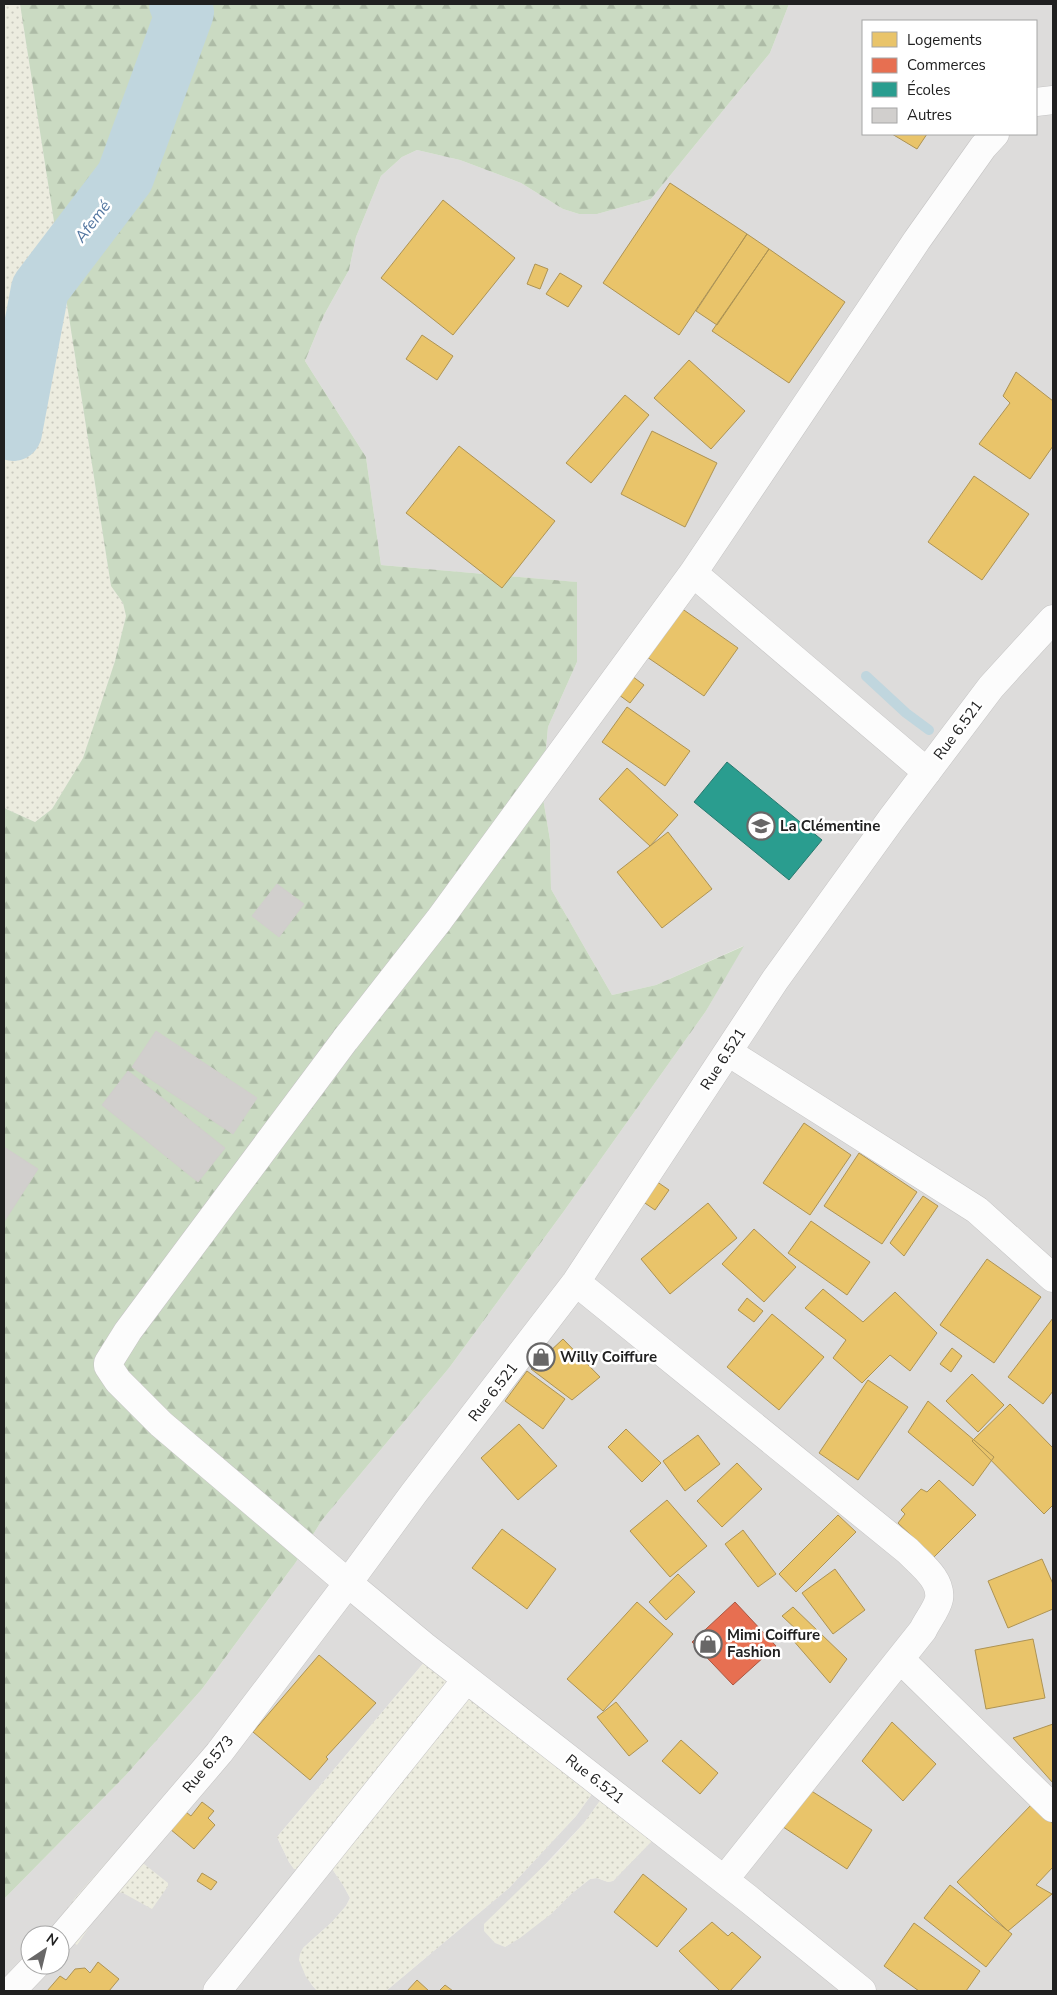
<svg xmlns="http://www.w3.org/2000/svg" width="1057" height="1995" font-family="'Nunito Sans',sans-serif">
  <defs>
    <pattern id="farmland-dots" width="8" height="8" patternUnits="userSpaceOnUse" patternTransform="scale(1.25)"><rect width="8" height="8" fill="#ececdf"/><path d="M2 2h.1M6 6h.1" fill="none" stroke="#cacabf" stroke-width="1.8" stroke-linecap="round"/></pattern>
    <pattern id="forest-firs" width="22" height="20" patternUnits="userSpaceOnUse" patternTransform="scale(1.25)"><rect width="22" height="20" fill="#cadac2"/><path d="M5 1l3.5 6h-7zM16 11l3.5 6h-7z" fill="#adbba6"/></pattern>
  </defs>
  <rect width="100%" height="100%" fill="#eeecea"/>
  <!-- residential -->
  <path fill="#dddcdb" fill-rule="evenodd" d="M789,4H1053V1991H386L509,1888L576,1816L594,1791L426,1660L277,1837L289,1862L294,1869L324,1857L343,1885L350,1898L346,1906L332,1922L303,1948L311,1984L317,1991H4V1899L126,1775L202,1689L296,1562L322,1520L449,1368L564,1211L706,1011L743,946L656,985L612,995L551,889L550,840L542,792L548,727L577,662L576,582L381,565L366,457L305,361L324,315L349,270L356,237L381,176L402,157L417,150L460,160L521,183L563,209L579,214H597L651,199L770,53ZM863,21H1036V134H863ZM602,1798L653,1839L613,1881L608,1882L597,1878L590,1879L571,1894L551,1914L505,1947L537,1873L584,1823ZM30,1935H60V1965H30Z"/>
  <!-- farmland -->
  <path fill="url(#farmland-dots)" d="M4,4H20L111,586L123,603L126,616L115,661L83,758L52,809L35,822L4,808Z
    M426,1660L594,1791L576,1816L509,1888L386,1991H317L306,1977L299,1960L300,1954L303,1948L332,1922L346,1906L350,1898L343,1885L324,1857L297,1869H294L289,1862L277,1837Z
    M602,1798L653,1838L651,1842L613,1881L608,1882L597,1878L590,1879L571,1894L551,1914L520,1938L505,1947L495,1943L484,1931V1924L557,1853L584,1823Z
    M119,1848L129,1852L168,1883V1886L152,1909L123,1893L116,1892L101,1910L77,1945L52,1928L75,1898Z"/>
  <!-- forest -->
  <path fill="url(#forest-firs)" d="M20,4H789L770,53L651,199L597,214H579L563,209L521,183L460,160L417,150L402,157L381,176L356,237L349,270L324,315L305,361L366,457L381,565L577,582V662L548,727L542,792L550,840L551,889L612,995L656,985L744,946L706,1011L564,1211L449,1368L322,1520L296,1562L202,1689L126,1775L4,1899V808L35,822L52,809L83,758L115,661L126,616L123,603L111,586Z"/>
  <!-- homes -->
  <path fill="#e9c46a" stroke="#ad9354" d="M892,134H927L917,149Z
    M670,183L747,234L679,335L603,283Z
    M443,200L515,258L453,335L381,278Z
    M747,234L769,249L717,325L696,311Z
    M769,249L845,302L789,383L712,331Z
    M535,264L548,269L540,289L527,284Z
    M560,273L582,286L568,307L546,294Z
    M422,335L453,356L437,380L406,359Z
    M689,360L745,411L711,449L654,398Z
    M1016,372L1053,401V446L1030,479L979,444L1010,403L1003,396Z
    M625,395L649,415L591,483L566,463Z
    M652,431L717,463L685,527L621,494Z
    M459,446L555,521L502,588L406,513Z
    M974,476L1029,514L982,580L928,542Z
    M681,608L738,648L704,696L647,657Z
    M628,673L644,685L630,703L615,692Z
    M627,707L690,751L665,786L602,742Z
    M627,768L678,815L650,846L599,799Z
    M668,832L712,889L662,928L617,872Z
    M804,1123L851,1155L810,1215L763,1183Z
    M859,1153L917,1192L882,1244L824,1206Z
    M653,1179L669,1190L655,1210L639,1199Z
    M923,1196L938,1206L904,1256L890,1243Z
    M708,1203L737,1238L670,1294L641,1259Z
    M811,1221L870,1262L847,1295L788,1253Z
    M754,1229L796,1267L764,1302L722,1264Z
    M987,1259L1041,1297L994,1363L940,1325Z
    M823,1289L863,1322L895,1292L937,1333L910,1371L890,1355L862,1383L833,1358L846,1340L805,1308Z
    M747,1298L763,1311L754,1322L738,1310Z
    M772,1314L824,1357L779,1410L727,1367Z
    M1053,1318V1391L1043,1404L1008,1377Z
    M563,1339L600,1377L572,1400L531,1369Z
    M952,1348L962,1356L951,1372L940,1364Z
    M527,1371L565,1399L543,1429L505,1401Z
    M972,1374L1004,1405L978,1432L946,1401Z
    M868,1380L908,1407L858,1480L819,1453Z
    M928,1401L994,1457L973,1486L908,1432Z
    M1010,1404L1053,1448V1505L1044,1514L972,1441Z
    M519,1424L557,1466L518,1500L481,1458Z
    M626,1429L661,1463L642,1482L608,1447Z
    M698,1435L720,1464L685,1491L663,1461Z
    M737,1463L762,1489L722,1527L697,1501Z
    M939,1480L976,1515L934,1557L898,1523L905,1514L901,1510L921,1489L927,1492Z
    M667,1500L707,1546L670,1577L630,1531Z
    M838,1515L856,1532L796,1592L779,1574Z
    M502,1529L556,1569L527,1609L472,1568Z
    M743,1530L776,1574L758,1587L725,1544Z
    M1042,1559L1053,1584V1609L1008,1628L988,1581Z
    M835,1569L865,1610L833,1634L802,1593Z
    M678,1574L695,1592L666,1620L649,1602Z
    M637,1602L673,1634L603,1711L567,1679Z
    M793,1607L847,1659L830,1683L792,1639L799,1632L782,1616Z
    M1033,1639L1045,1698L986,1709L975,1650Z
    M319,1655L376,1703L326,1757L328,1759L310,1780L253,1732Z
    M616,1702L648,1741L629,1756L597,1717Z
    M892,1722L936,1764L903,1801L862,1761Z
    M1053,1724V1783L1013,1738Z
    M681,1740L718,1773L700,1794L662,1761Z
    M796,1781L872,1830L847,1869L771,1819Z
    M202,1802L214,1811L208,1818L215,1825L194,1849L164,1824L177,1805L191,1816Z
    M1032,1804L1053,1824V1867L1036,1885L1052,1894L1008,1931L957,1882Z
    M202,1873L217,1882L211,1890L197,1881Z
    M643,1874L687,1909L657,1947L614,1912Z
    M950,1885L1012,1934L986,1967L924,1918Z
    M712,1922L728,1936L732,1932L761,1957L730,1991H720L679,1951Z
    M914,1923L980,1971L966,1991H919L884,1966Z
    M98,1962L119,1979L109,1991H47L60,1976L66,1980L75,1969L85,1968L90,1973Z
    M417,1980L429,1991H407Z
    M445,1985L453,1991H439Z"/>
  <!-- shops -->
  <path fill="#e76f51" stroke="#ab5742" d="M547,1346L550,1349L534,1366L532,1363Z
    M735,1602L776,1646L733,1685L692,1642Z"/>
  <!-- schools -->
  <path fill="#2a9d8f" stroke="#27786e" d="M727,762L822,840L789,880L694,802Z"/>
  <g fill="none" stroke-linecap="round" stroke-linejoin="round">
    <!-- stream -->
    <path stroke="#c0d6de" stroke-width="10" d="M866,676L906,713L929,730"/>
    <!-- river -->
    <path stroke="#c0d6de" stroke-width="58" d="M4,429L13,432L40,289L125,177L185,12L178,4"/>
  </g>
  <!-- building -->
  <path fill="#d1cfcd" stroke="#d1cecc" d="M277,884L304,904L279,937L252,916Z
    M156,1031L257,1098L233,1134L132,1067Z
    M128,1071L225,1148L198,1182L102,1105Z
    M4,1147L38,1169L4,1222Z"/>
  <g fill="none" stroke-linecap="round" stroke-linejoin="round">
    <!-- street casing -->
    <g stroke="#c5c4c4" stroke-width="29">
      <path id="street" d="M1036,102L1053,100
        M693,573L927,772
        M728,1052L977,1210L1053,1278
        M576,1282L908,1551C920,1564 942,1579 939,1599C937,1609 927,1621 923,1630L724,1880
        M900,1659L1053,1808
        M60,1939L219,1753L348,1583L161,1424L118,1381L108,1366V1363L128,1331L345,1040L439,920L693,573L917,240L983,147L995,134
        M11,1991L36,1965
        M217,1991L466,1680
        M862,1991L746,1897L424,1646L348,1583L414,1493L576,1282L775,980L892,818L991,687L1053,619"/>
    </g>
    <!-- street -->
    <use href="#street" stroke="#fcfcfc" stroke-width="28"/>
  </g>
  <!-- icons -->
  <defs>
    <g id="school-ring" transform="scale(1.4375)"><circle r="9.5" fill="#fff" stroke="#686767" stroke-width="1.5"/><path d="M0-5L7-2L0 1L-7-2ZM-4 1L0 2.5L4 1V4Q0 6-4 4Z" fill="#686767"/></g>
    <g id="shop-ring" transform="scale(1.4375)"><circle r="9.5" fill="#fff" stroke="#686767" stroke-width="1.5"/><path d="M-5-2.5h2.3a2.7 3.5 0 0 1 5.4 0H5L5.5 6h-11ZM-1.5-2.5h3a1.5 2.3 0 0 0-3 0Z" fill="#686767"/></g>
  </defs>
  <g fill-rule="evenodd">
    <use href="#school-ring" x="761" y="826"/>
    <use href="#shop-ring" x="541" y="1357"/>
    <use href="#shop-ring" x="708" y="1644"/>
  </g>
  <g text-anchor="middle" stroke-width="5" stroke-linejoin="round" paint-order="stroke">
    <!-- street labels -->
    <g font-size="15" fill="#202020" stroke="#fff">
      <text transform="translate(958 730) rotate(-53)" y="5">Rue 6.521</text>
      <text transform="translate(723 1059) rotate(-57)" y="5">Rue 6.521</text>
      <text transform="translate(493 1392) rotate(-52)" y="5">Rue 6.521</text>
      <text transform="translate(208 1764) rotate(-50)" y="5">Rue 6.573</text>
      <text transform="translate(595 1779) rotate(38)" y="5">Rue 6.521</text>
    </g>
    <!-- poi labels -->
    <g font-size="15" font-weight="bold" fill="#202020" stroke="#fff" text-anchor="start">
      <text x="780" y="831">La Clémentine</text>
      <text x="560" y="1362">Willy Coiffure</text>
      <text x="727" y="1640">Mimi Coiffure<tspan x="727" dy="17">Fashion</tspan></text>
    </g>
    <!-- water labels -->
    <g font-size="16" font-style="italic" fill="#5376a0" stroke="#fff">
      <text transform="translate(92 221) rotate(-53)" y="6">Afemé</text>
    </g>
  </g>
  <!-- border -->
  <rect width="1057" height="1995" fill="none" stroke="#202020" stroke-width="10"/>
  <!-- legend -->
  <rect x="862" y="20" width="175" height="115" fill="#ffffff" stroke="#a6a6a6"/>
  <rect x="872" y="32" width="25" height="15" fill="#e9c46a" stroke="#a6a6a6"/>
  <text x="907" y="45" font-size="15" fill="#202020">Logements</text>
  <rect x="872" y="58" width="25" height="15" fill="#e76f51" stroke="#a6a6a6"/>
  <text x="907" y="70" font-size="15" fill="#202020">Commerces</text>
  <rect x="872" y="82" width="25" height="15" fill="#2a9d8f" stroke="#a6a6a6"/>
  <text x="907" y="95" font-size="15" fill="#202020">Écoles</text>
  <rect x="872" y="108" width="25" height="15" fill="#d1cfcd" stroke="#a6a6a6"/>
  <text x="907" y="120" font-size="15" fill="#202020">Autres</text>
  <!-- north arrow -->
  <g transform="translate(45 1950) rotate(35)"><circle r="24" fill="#ffffff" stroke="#a6a6a6"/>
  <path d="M0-4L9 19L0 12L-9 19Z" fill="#686767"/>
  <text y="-8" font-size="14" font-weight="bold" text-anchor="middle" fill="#202020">N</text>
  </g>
</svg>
